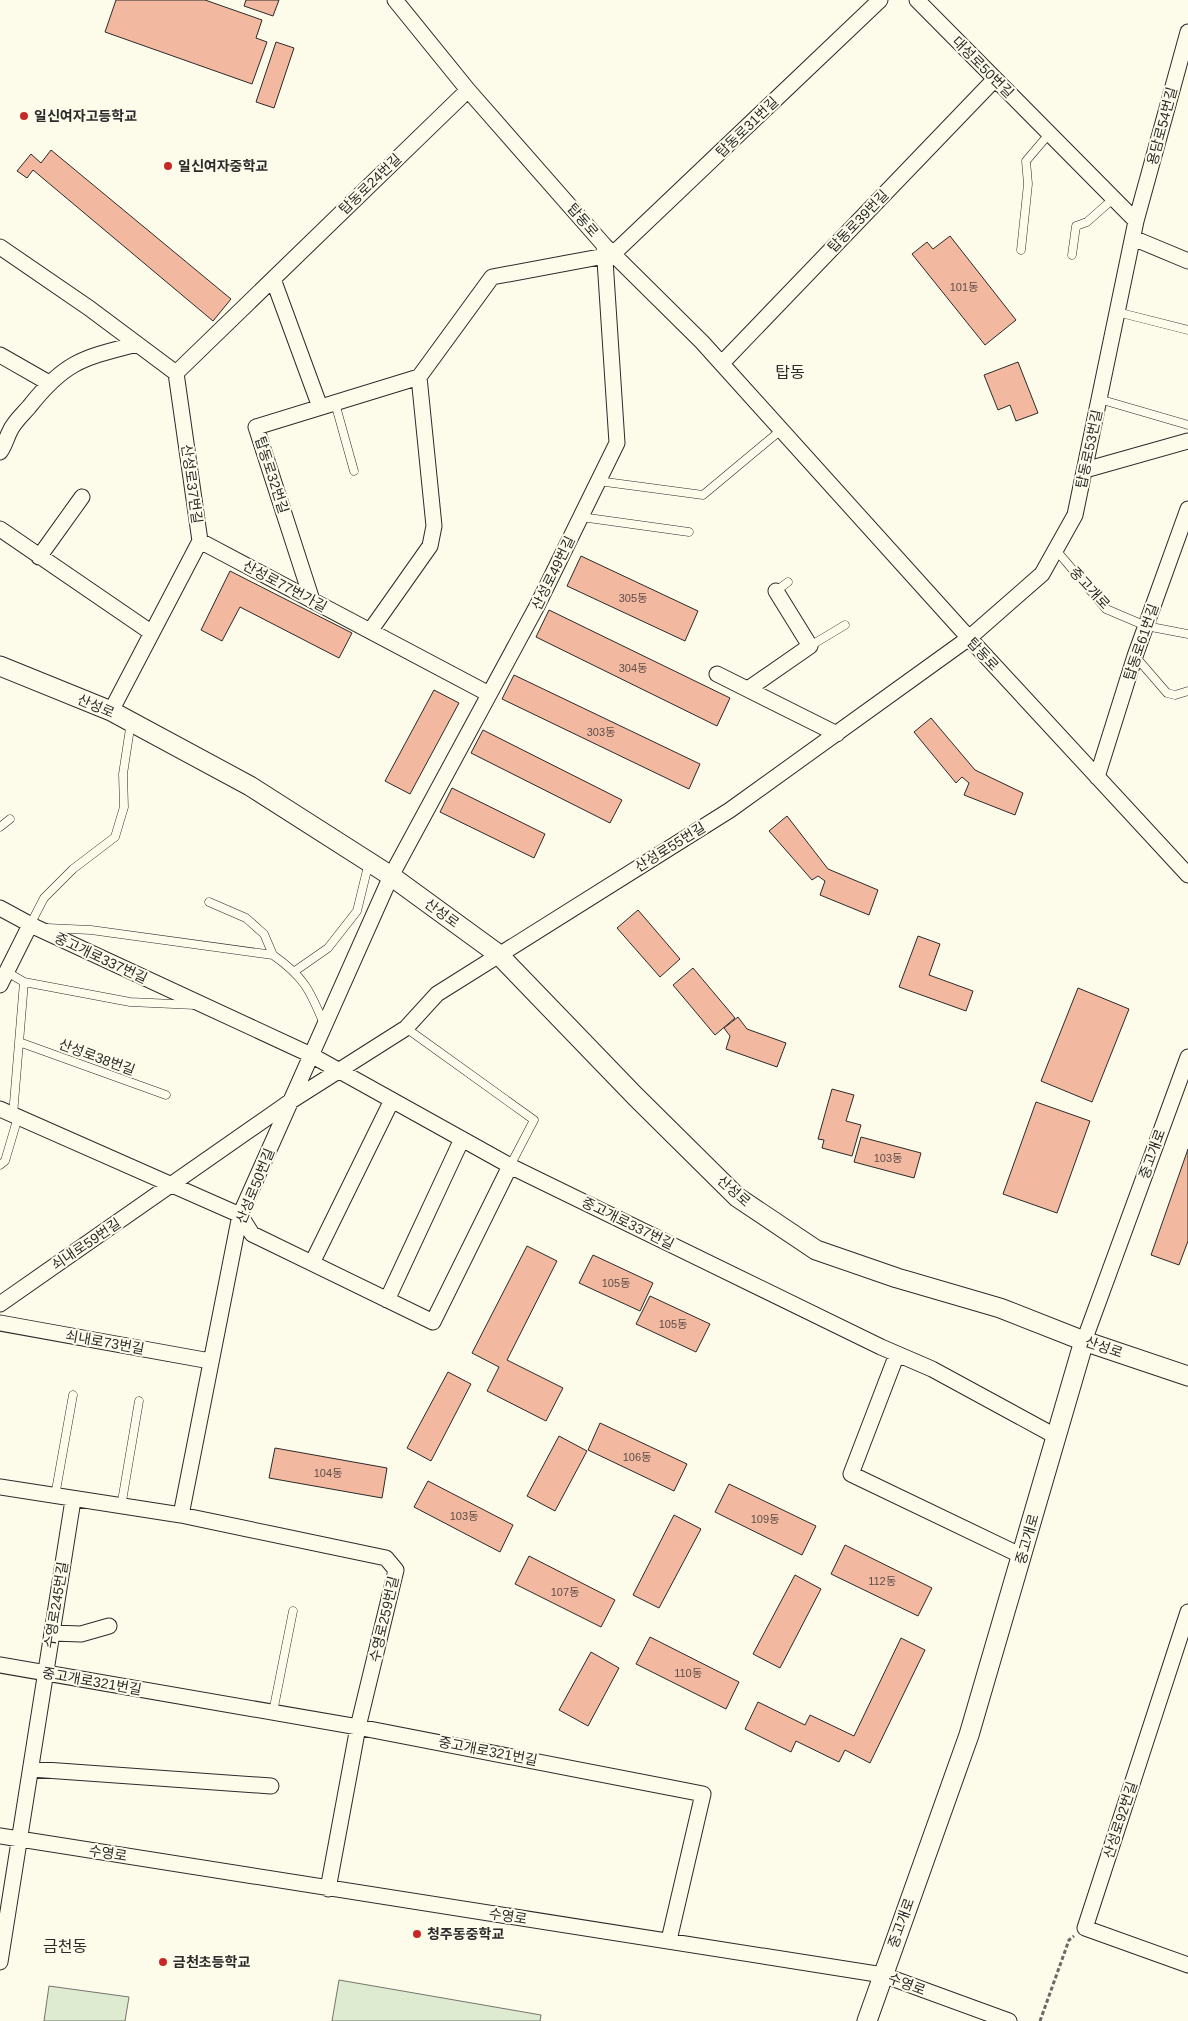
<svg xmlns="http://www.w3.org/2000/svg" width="1188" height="2021" font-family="Helvetica,'Noto Sans KR',sans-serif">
  <rect width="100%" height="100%" fill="#fdfbea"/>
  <!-- green -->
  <path fill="#deebd1" stroke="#74746e" d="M339,1980L541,2015L540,2021H332Z
    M49,1986L129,1997L125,2021H44Z"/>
  <!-- building -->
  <path fill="#f2b8a0" stroke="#2b2b2b" d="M116,0H205L262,20L256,38L267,42L252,84L105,32Z
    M246,0H279L273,16L244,6Z
    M276,42L294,48L274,108L256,102Z
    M51,150L231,299L213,321L33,170L27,178L17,171L31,154L41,163Z
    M950,236L1016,320L985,345L912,254L927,242L933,249Z
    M1018,362L1038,413L1016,421L1010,405L998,410L984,375Z
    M581,556L698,611L685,641L567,586Z
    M230,571L352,633L339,658L240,607L222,641L201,630Z
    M549,610L730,698L717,726L536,637Z
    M514,675L700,764L689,789L502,699Z
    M434,690L459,703L410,794L385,781Z
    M931,718L975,770L1023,793L1015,815L964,795L969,783L962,777L956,783L914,732Z
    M483,730L622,800L610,823L471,753Z
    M452,788L545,834L534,858L440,812Z
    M787,816L828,869L878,890L869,915L820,895L825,881L818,876L812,880L769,831Z
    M638,910L680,959L660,977L617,928Z
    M918,936L940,944L929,975L973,991L966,1011L899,987Z
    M693,968L735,1018L715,1035L673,985Z
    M1078,988L1129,1009L1092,1102L1041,1081Z
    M738,1017L747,1029L786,1043L777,1067L726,1049L730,1036L724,1028Z
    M832,1089L854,1095L846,1121L861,1125L852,1156L822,1148L824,1140L818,1139Z
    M1036,1102L1090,1121L1057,1213L1003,1194Z
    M861,1137L921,1153L914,1178L854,1162Z
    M1188,1149V1241L1179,1265L1151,1255Z
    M527,1246L557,1261L507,1360L563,1388L546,1421L487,1391L499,1367L472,1353Z
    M593,1255L653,1283L640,1311L579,1283Z
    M650,1296L710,1324L696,1352L636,1324Z
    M448,1372L471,1384L431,1461L407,1448Z
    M600,1423L687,1464L674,1491L588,1450Z
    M559,1436L587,1451L555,1511L527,1496Z
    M275,1448L387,1468L382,1498L269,1478Z
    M428,1481L513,1525L500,1552L414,1507Z
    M729,1484L816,1526L802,1555L715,1512Z
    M674,1515L701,1529L659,1608L633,1595Z
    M845,1545L932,1588L918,1616L831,1574Z
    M529,1556L615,1600L601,1627L515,1584Z
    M795,1575L821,1589L780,1668L753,1654Z
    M650,1637L739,1682L726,1709L636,1664Z
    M901,1638L925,1650L870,1763L845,1750L839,1762L796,1741L791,1752L745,1729L758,1702L805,1725L810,1715L854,1736Z
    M591,1652L619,1668L588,1726L559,1710Z"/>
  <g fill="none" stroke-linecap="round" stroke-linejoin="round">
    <!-- service casing -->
    <g stroke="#2b2b2b" stroke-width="9">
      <path id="service" d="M1021,250L1028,184L1026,161L1049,134
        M1072,255L1076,226L1087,222L1114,198
        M1117,312L1188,330
        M1099,399L1188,425
        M335,403L354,471
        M598,481L703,495L781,430
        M581,517L689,532
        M1056,550L1106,609L1146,626L1188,634
        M776,591L788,582
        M810,646L845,625
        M1135,656L1167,693L1175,695L1188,691
        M0,827L10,819
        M209,902L246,918L264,934L273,955
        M30,925L44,898L73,869L115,837L124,807L123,774L131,722
        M47,928L91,930L273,955C304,977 310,990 324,1024
        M295,971L328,948L357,911L369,862
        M7,972L24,982L130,1002L195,1005
        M406,1028L534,1120L510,1166
        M19,1042L166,1095
        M13,1115L24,982
        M0,1165L5,1161L18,1117
        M55,1496L73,1395
        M121,1507L139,1401
        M273,1712L293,1611"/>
    </g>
    <!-- minor casing -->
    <g stroke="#2b2b2b" stroke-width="17">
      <path id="minor" d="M395,0L468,90L604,245L702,342L969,638L1188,875
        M917,0L1136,221
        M1133,238L1188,261
        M0,247L89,308L176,373L200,541L111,711
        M613,254L880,0
        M273,279L320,407
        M0,355L49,383
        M722,363L995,79
        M176,373L468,90
        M0,452C5,445 6,439 10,431C14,422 23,414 29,407C65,361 83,358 137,344
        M1085,470L1188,441
        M0,529L152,633
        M200,541L489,694
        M39,557L82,497
        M312,600L256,427L419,377
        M370,631L430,546L434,526L419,377L492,277L605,256
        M717,674L837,734
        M748,689L810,646L776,591
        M1097,777L1135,656L1188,509
        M0,908L35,927L311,1055L514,1168L881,1347L932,1369L1057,1437
        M0,985L30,925
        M0,1109L240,1215L252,1234L433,1322L510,1166
        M312,1263L392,1100
        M387,1300L462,1139
        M0,1304L291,1101L406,1028L437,994L730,810L969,638L1042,574L1075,515L1136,221L1188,32
        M0,1323L210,1361
        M1084,1341L1188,1057
        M897,1354L851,1474L1022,1556
        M0,1487L181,1515L386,1558L396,1570L358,1727L328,1889
        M181,1515L240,1215L391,876L537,606L617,443L604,245
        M1188,1612L1085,1928L1188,1965
        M52,1633L81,1634L109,1626
        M0,1665L358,1727L703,1794L669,1940
        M31,1769L271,1786
        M0,1836L883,1975L1009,2021
        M0,1962L73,1500"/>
    </g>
    <!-- tertiary casing -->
    <g stroke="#2b2b2b" stroke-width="21">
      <path id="tertiary" d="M0,666L111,711L250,786L391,876L498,954L635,1096L737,1197L816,1250L897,1278L1000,1308L1084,1341L1188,1376
        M867,2021L969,1735L1084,1341"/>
    </g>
    <!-- path -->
    <path stroke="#6a6964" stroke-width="3" stroke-dasharray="4 2.5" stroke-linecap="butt" d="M1040,2021L1069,1940L1074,1936"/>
    <!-- service -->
    <use href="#service" stroke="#fdfbea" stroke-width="8"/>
    <!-- minor -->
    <use href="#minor" stroke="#fdfbea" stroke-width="15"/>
    <!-- tertiary -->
    <use href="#tertiary" stroke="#fdfbea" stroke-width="19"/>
  </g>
  <!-- markers -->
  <g fill="#c62828" stroke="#fdfbea" stroke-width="2">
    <circle cx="24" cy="116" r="5"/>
    <circle cx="168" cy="166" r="5"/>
    <circle cx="417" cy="1934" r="5"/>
    <circle cx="163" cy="1962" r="5"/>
  </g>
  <g text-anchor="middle" stroke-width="4" stroke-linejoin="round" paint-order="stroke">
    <!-- number labels -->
    <g font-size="11" fill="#5d4e48">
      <text x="964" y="291">101동</text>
      <text x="633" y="602">305동</text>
      <text x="633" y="672">304동</text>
      <text x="601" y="736">303동</text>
      <text x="888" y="1162">103동</text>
      <text x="616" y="1287">105동</text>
      <text x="673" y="1328">105동</text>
      <text x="637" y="1461">106동</text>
      <text x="328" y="1477">104동</text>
      <text x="464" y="1520">103동</text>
      <text x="765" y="1523">109동</text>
      <text x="882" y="1585">112동</text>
      <text x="565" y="1596">107동</text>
      <text x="688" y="1677">110동</text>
    </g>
    <!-- street labels -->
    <g font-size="14" fill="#2b2b2b" stroke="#fdfbea">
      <text transform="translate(983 67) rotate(45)" y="5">대성로50번길</text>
      <text transform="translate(1162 126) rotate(-75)" y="5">용담로54번길</text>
      <text transform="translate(747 127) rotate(-44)" y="5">탑동로31번길</text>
      <text transform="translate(370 184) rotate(-44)" y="5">탑동로24번길</text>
      <text transform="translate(583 220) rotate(49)" y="5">탑동로</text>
      <text transform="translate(858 221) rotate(-46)" y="5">탑동로39번길</text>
      <text transform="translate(1089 449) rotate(-78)" y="5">탑동로53번길</text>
      <text transform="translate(272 475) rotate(72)" y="5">탑동로32번길</text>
      <text transform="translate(192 484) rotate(82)" y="5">산성로37번길</text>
      <text transform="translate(553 573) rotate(-64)" y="5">산성로49번길</text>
      <text transform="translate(285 586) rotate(28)" y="5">산성로77번가길</text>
      <text transform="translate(1090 588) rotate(47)" y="5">중고개로</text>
      <text transform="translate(1141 642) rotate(-71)" y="5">탑동로61번길</text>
      <text transform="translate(983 654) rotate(47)" y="5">탑동로</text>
      <text transform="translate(96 706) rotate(23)" y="5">산성로</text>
      <text transform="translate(670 847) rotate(-32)" y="5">산성로55번길</text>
      <text transform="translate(442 913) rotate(36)" y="5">산성로</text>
      <text transform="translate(101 958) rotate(25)" y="5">중고개로337번길</text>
      <text transform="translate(97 1057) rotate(20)" y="5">산성로38번길</text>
      <text transform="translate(1152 1154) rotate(-70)" y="5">중고개로</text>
      <text transform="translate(255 1186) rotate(-68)" y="5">산성로50번길</text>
      <text transform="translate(734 1191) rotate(41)" y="5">산성로</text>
      <text transform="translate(628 1223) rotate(26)" y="5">중고개로337번길</text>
      <text transform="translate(86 1244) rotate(-34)" y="5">쇠내로59번길</text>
      <text transform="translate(105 1342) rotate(10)" y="5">쇠내로73번길</text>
      <text transform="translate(1104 1347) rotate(19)" y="5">산성로</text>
      <text transform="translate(1027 1539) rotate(-74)" y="5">중고개로</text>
      <text transform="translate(56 1605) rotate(-81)" y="5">수영로245번길</text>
      <text transform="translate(384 1619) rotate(-77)" y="5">수영로259번길</text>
      <text transform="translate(92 1681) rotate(10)" y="5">중고개로321번길</text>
      <text transform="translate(488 1751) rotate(11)" y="5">중고개로321번길</text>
      <text transform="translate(1120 1820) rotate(-72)" y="5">산성로92번길</text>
      <text transform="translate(108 1853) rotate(9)" y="5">수영로</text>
      <text transform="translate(508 1916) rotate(9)" y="5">수영로</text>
      <text transform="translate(901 1923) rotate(-70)" y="5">중고개로</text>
      <text transform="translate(907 1984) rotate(20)" y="5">수영로</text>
    </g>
    <!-- poi labels -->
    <g font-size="14" font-weight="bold" fill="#2b2b2b" stroke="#fdfbea" text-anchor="start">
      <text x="34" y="121">일신여자고등학교</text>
      <text x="178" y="171">일신여자중학교</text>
      <text x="427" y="1939">청주동중학교</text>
      <text x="173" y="1967">금천초등학교</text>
    </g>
    <!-- quarter labels -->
    <g font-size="16" fill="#2b2b2b" stroke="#fdfbea">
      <text x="790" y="378">탑동</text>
      <text x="65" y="1952">금천동</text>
    </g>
  </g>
</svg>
